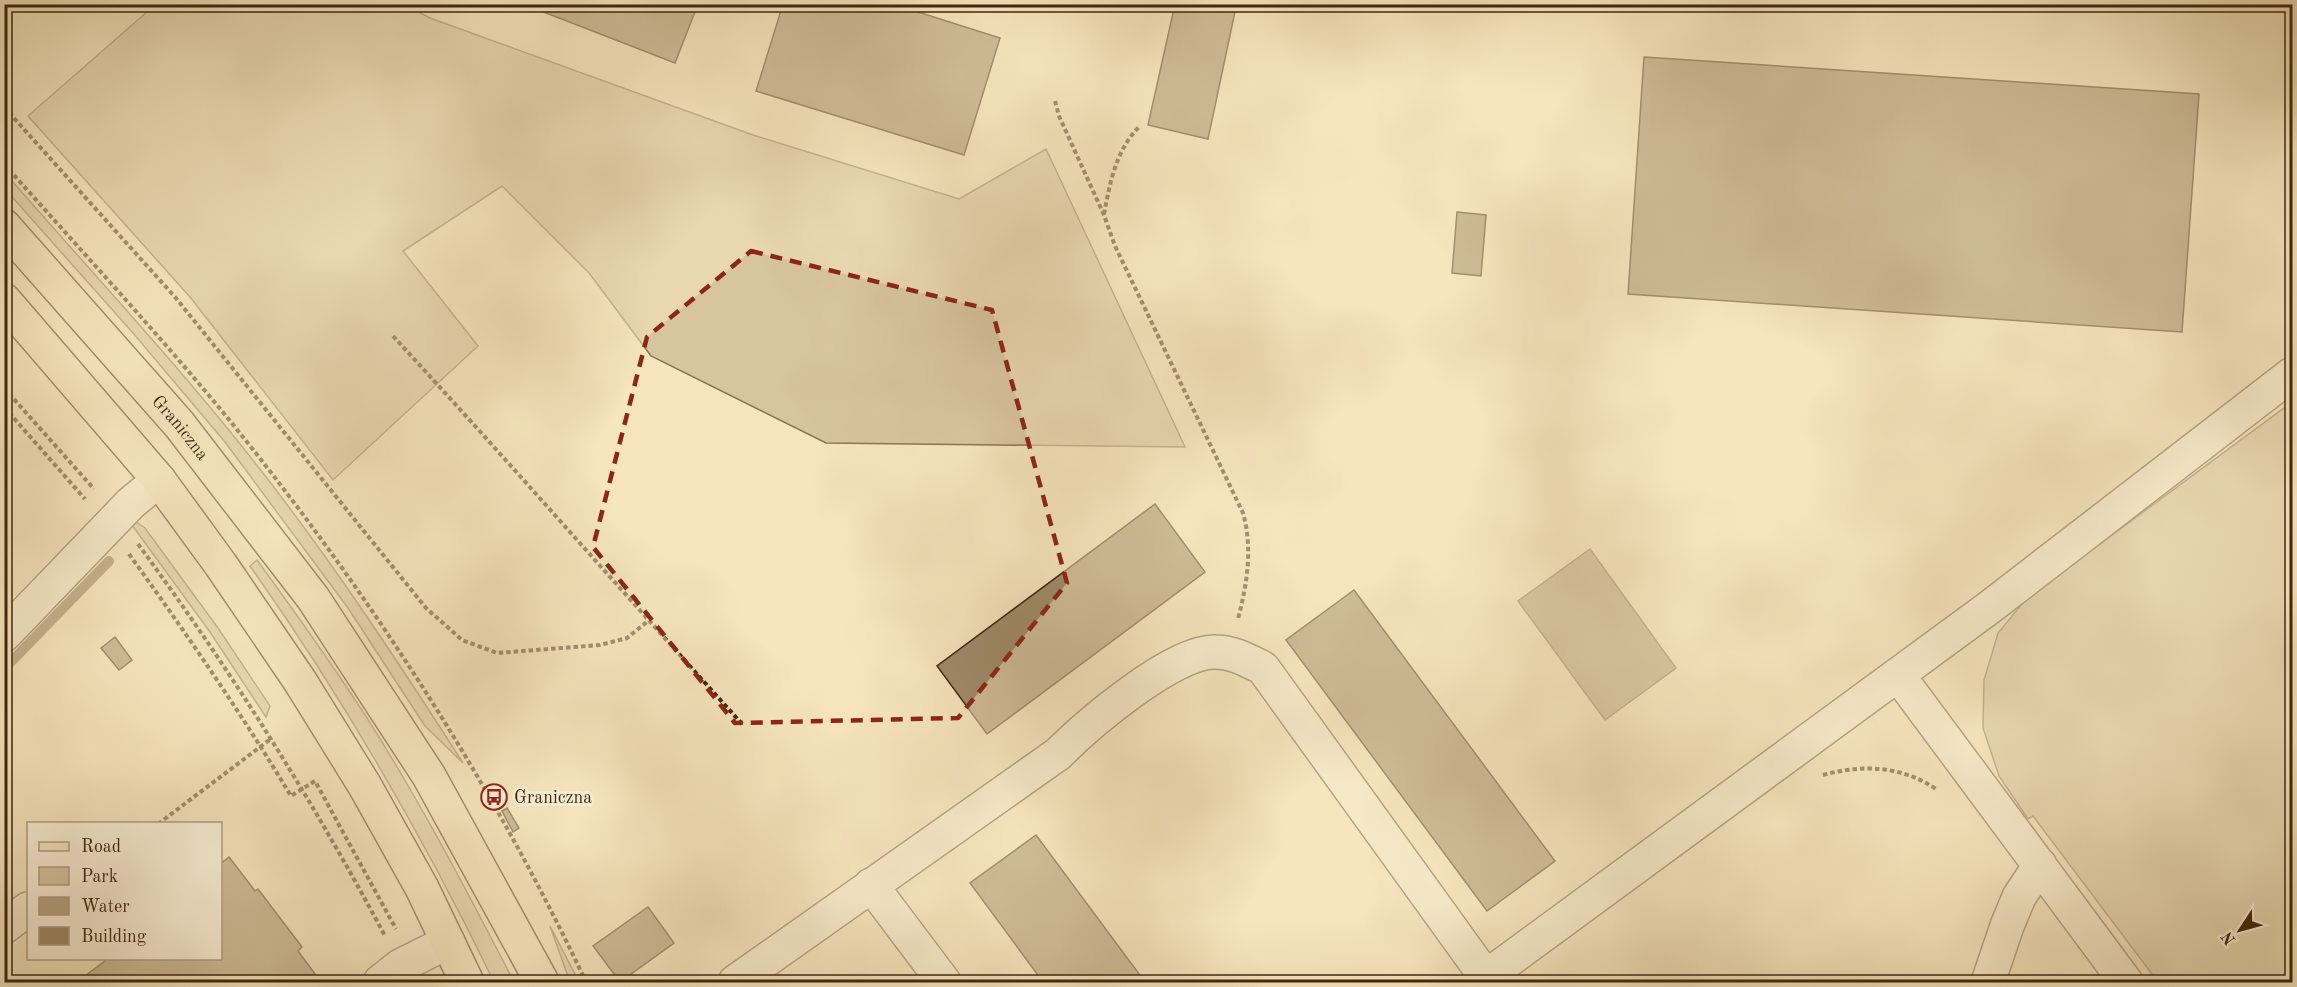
<svg xmlns="http://www.w3.org/2000/svg" width="2297" height="987" font-family="'Old Standard TT',serif">
  <rect width="100%" height="100%" fill="#f6e5bd"/>
  <filter id="stains"><feTurbulence type="fractalNoise" baseFrequency=".00333" numOctaves="4"/><feColorMatrix values="0 0 0 0 .2 0 0 0 0 .09 0 0 0 0 .02 0 0 0 .5 -.17"/></filter>
  <radialGradient id="worn" r=".72"><stop offset=".6" stop-color="#630" stop-opacity="0"/><stop offset="1" stop-color="#630" stop-opacity=".3"/></radialGradient>
  <!-- green -->
  <path fill="#d7c59f" stroke="#8a7656" stroke-width="1.5" d="M403,4L430,18L753,135L959,199L1046,149L1185,447L826,443L651,356L589,273L502,186L403,251L478,346L333,480L190,297L28,116L155,5Z
    M5,173C86,266 171,357 248,454C326,552 395,657 463,763L425,726L348,608L225,442L133,333L5,189Z
    M2292,402V982H2158L2033,816L2028,819L1999,776L1983,728L1984,680L1998,633L2027,598Z
    M133,520L145,528L218,628L270,706L266,717L210,632L129,521Z
    M257,560C295,612 332,664 367,718C421,803 468,893 514,982H494C423,836 344,699 250,566Z
    M550,926L579,982H570Z"/>
  <!-- water -->
  <path fill="#b7a582" stroke="#877354" stroke-width="1.5" d="M1590,549L1676,668L1605,720L1518,601Z"/>
  <g fill="none" stroke-linecap="round" stroke-linejoin="round">
    <!-- stream -->
    <path stroke="#877354" stroke-width="10" d="M4,669L109,561"/>
  </g>
  <!-- building -->
  <path fill="#9e8a69" stroke="#3e280e" stroke-width="1.5" d="M523,4H698L675,63Z
    M783,4H893L1000,38L964,155L756,91Z
    M1175,4H1225L1236,7L1208,139L1148,125Z
    M1644,57L2199,94L2182,332L1628,294Z
    M1457,212L1486,215L1481,276L1452,273Z
    M1155,504L1205,572L987,734L937,666Z
    M1354,590L1555,861L1487,911L1286,640Z
    M115,637L132,660L119,670L101,648Z
    M507,808L519,828L513,832L502,811Z
    M1036,835L1145,982H1043L970,883Z
    M229,857L255,891L258,889L302,947L298,951L321,982H77L109,958H220V864Z
    M648,907L674,943L620,982L593,946Z"/>
  <g fill="none" stroke-linecap="round" stroke-linejoin="round">
    <!-- minor casing -->
    <g stroke="#6c573a" stroke-width="36">
      <path id="minor" d="M4,635L131,503L159,480
        M1898,675L2126,982
        M871,885L944,982
        M4,927L28,909
        M380,982L400,966L448,942
        M735,982L1058,754C1087,725 1173,651 1215,652C1233,652 1247,660 1263,668L1486,977
        M1479,982L1990,607L2292,374
        M1988,982L2007,926L2019,897L2040,865"/>
    </g>
    <!-- major casing -->
    <g stroke="#3e280e" stroke-width="36">
      <g id="major">
        <path id="s1" d="M4,226L179,424L313,598L429,776L542,982"/>
        <path d="M4,300L159,480L221,565L300,681L365,786L422,888L467,982"/>
      </g>
    </g>
    <!-- path -->
    <path stroke="#3e280e" stroke-width="4" stroke-dasharray="4.5 3" stroke-linecap="butt" d="M1055,101L1059,116L1104,215L1115,246L1243,513C1253,549 1247,584 1238,619
      M4,107L175,297L426,608L462,640L497,653L600,645L627,638L648,621
      M4,164C77,246 152,327 222,411C365,586 490,778 586,982
      M1104,214C1110,183 1116,149 1140,126
      M393,336C511,464 625,595 743,725
      M4,388L94,489
      M4,407L85,499
      M138,544C230,669 312,799 385,936
      M129,554C186,633 241,713 291,796L315,781L396,929
      M1823,775C1863,764 1902,766 1936,789
      M158,824L272,738"/>
    <!-- minor -->
    <use href="#minor" stroke="#f9eed4" stroke-width="33"/>
    <!-- major -->
    <use href="#major" stroke="#f6e5bd" stroke-width="33"/>
  </g>
  <!-- marked area -->
  <path d="M0 0H2297V987H0ZM751,251L992,310L1067,583L958,718L735,723L593,547L647,337Z" fill="#f6e5bd" fill-opacity=".55" fill-rule="evenodd"/>
  <path fill="none" stroke="#8f2418" stroke-width="4.5" stroke-dasharray="12 8" stroke-linejoin="round" d="M751,251L992,310L1067,583L958,718L735,723L593,547L647,337Z"/>
  <!-- icons -->
  <defs>
    <g id="bus-ring" transform="scale(1.35)"><circle r="9.5" fill="#f9eed4" stroke="#8f2418" stroke-width="1.5"/><path d="M-5-6H5V4H4V6H2V4H-2V6H-4V4H-5ZM-3.5-4V0h7V-4ZM-3.5 1.2v1.5H-2V1.2ZM2 1.2v1.5H3.5V1.2Z" fill="#8f2418"/></g>
  </defs>
  <g fill-rule="evenodd">
    <use href="#bus-ring" x="494" y="797"/>
  </g>
  <g text-anchor="middle" stroke-width="6" stroke-linejoin="round" paint-order="stroke">
    <!-- street labels -->
    <g font-size="18" fill="#3e280e" stroke="#f9eed4">
      <text dy="6" stroke="none"><textPath href="#s1" startOffset="268">Graniczna</textPath></text>
    </g>
    <!-- poi labels -->
    <g font-size="18" fill="#3e280e" stroke="#f9eed4" text-anchor="start">
      <text x="514" y="803">Graniczna</text>
    </g>
  </g>
  <!-- margin -->
  <rect width="2297" height="987" fill="none" stroke="#f6e5bd" stroke-width="24"/>
  <rect x="6" y="6" width="2285" height="975" fill="none" stroke="#3e280e" stroke-width="3"/>
  <rect x="12" y="12" width="2273" height="963" fill="none" stroke="#3e280e" stroke-width="1.5"/>
  <!-- legend -->
  <rect x="27" y="822" width="195" height="138" fill="#f9eed4" stroke="#ae9f85" stroke-width="1.5"/>
  <rect x="39" y="842" width="30" height="9" fill="#f6e5bd" stroke="#ae9f85" stroke-width="1.5"/>
  <text x="81" y="852" font-size="18" fill="#3e280e">Road</text>
  <rect x="39" y="867" width="30" height="18" fill="#d7c59f" stroke="#ae9f85" stroke-width="1.5"/>
  <text x="81" y="882" font-size="18" fill="#3e280e">Park</text>
  <rect x="39" y="897" width="30" height="18" fill="#b7a582" stroke="#ae9f85" stroke-width="1.5"/>
  <text x="81" y="912" font-size="18" fill="#3e280e">Water</text>
  <rect x="39" y="927" width="30" height="18" fill="#9e8a69" stroke="#ae9f85" stroke-width="1.5"/>
  <text x="81" y="942" font-size="18" fill="#3e280e">Building</text>
  <!-- north arrow -->
  <g transform="translate(2240 930) rotate(234)" stroke="#f9eed4" stroke-width="4.5" paint-order="stroke">
  <path d="M0-4.5L10 22L0 15L-10 22Z" fill="#3e280e"/>
  <text y="-9" font-size="16" font-weight="bold" text-anchor="middle" fill="#3e280e">N</text>
  </g>
  <rect width="100%" height="100%" filter="url(#stains)"/>
  <rect width="100%" height="100%" fill="url(#worn)"/>
</svg>
